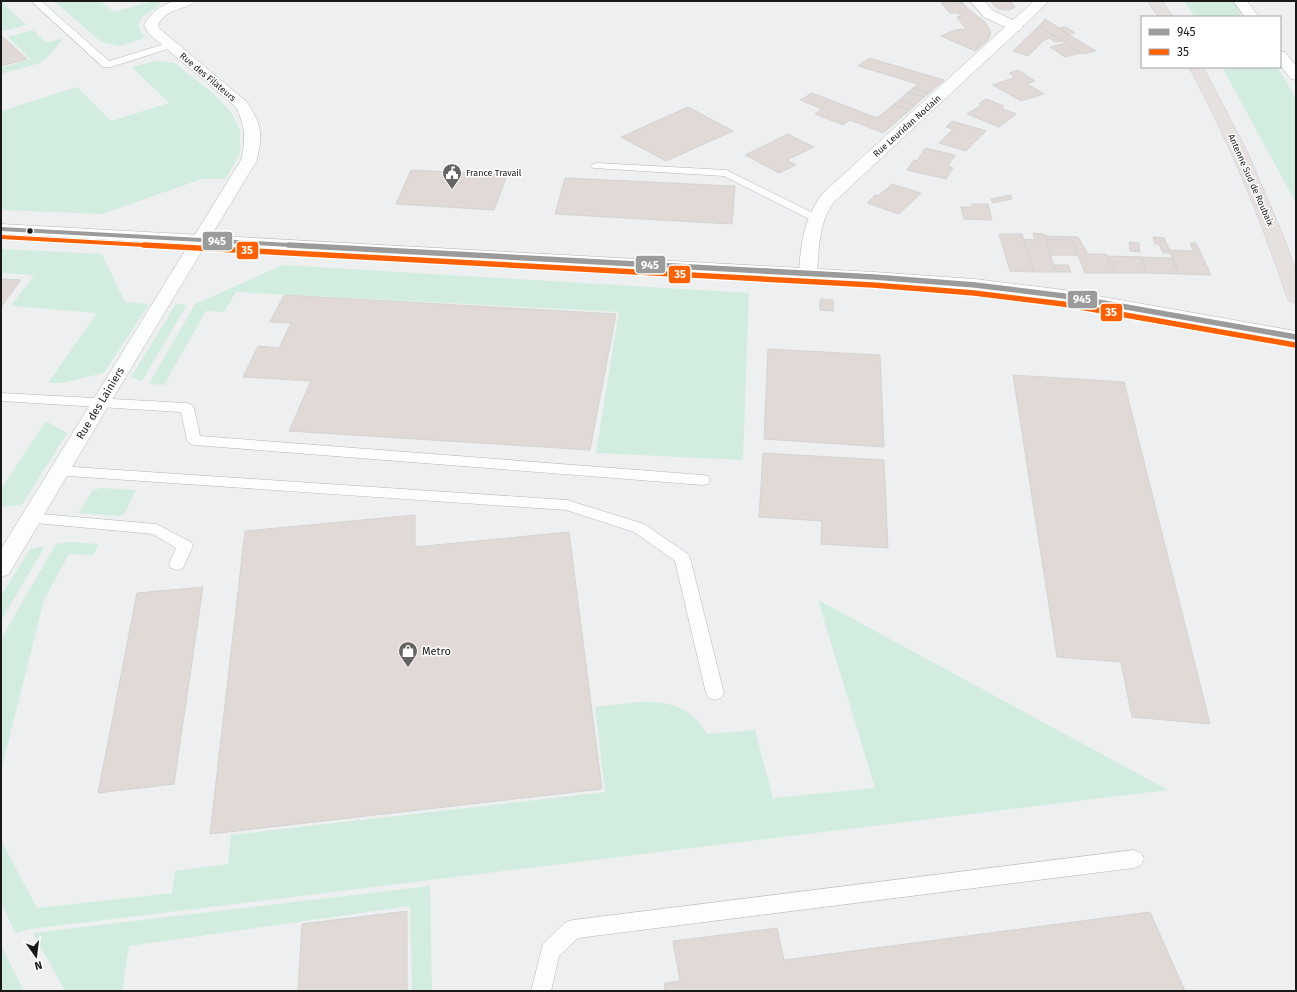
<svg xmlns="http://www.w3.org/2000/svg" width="1297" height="992" font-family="'Fira Sans',sans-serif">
  <rect width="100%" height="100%" fill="#eeeff1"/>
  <!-- green -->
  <path fill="#d2ecdf" d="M1,1L26,25L4,31L1,28Z
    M54,1H100L114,12L153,1H160V5L142,17L138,25L144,38L120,46L101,42Z
    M1184,1H1235L1241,17H1195Z
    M33,30L46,43L63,38L52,53L40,63L1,74V68L30,59L8,37Z
    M156,61L175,63L216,96L233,115L240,131V153L226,179H202L102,214L1,210V111L77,87L111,121L169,103L132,67Z
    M1222,67H1277L1296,98V203Z
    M1,249L102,254L125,302L149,304L104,373L61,383H48L97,313L11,306L34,275L1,273Z
    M283,265L749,293L743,460L596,453L619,312L236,292L224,312L206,311L164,385L149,384L195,304Z
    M176,304L187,305L142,381L131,377Z
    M46,421L67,433L22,505L1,507V489Z
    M101,488L136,490L124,514L119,516L78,513L93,490Z
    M70,542L99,544L93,555L69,554L44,600L1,771V639L56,544Z
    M45,546L1,621V596L30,549Z
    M818,600L1168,790L30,929L15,933L1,902V840L37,908L172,893L175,871L228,864L231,835L605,792L595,707C628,704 670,693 696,719C701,723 703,730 707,734L755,730L773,798L875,788Z
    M430,886L432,991H412L410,906L129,946L122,991H65L33,933Z
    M1,945L24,991H1Z"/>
  <!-- building -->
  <path fill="#e0d9d5" stroke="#d4d4d4" d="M940,1H962L963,3L942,4Z
    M990,1H1010L1015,7L1010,10L998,9Z
    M963,3L967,8L985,22L991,32L988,40L975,51L941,36L955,30L966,29L957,17L961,16L958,13H950L942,4Z
    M1045,19L1068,34L1096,51L1083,54L1039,26Z
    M1039,26L1061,41L1055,42L1049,38L1043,41L1028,56L1013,51Z
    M1066,27L1075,33L1068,34L1059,28Z
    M1,34V35L27,59L1,66Z
    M1066,43L1081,53L1065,57L1050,47Z
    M869,58L944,80L929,93L913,88L918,84L858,66Z
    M1018,70L1035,81L1027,84L1044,94L1021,101L993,85L1015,77L1009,73Z
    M913,88L929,93L924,97L908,92Z
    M908,92L924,97L915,105L899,100Z
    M812,93L877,118L893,105L910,110L883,133L850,120L843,125L815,114L822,109L800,100Z
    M986,99L1004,106L1001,108L1016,114L999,127L967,114L982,105L979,104Z
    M899,100L915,105L910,110L893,105Z
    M688,107L733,131L666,161L621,137Z
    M952,121L986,131L966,151L939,143L953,129L946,127Z
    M788,134L814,147L787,160L796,165L779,173L745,155Z
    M925,148L955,155L948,166L953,168L946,179L907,170L914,160L917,161Z
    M411,170L507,175L494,210L396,204Z
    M565,178L735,186L732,224L555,214Z
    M892,184L921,193L899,214L867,203L875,195L878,196Z
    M1011,195L1012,199L993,203L991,199Z
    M972,204H988L992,220L964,219L961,207H972Z
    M1033,233L1044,234L1056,272H1034L1024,239L1035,240Z
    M999,234H1022L1034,272L1010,271Z
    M1045,236L1078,237L1088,254H1106L1115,273H1085L1072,240L1046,239Z
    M1153,237L1164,238L1171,253H1163L1159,244H1155Z
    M1046,239L1072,240L1078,255H1051Z
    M1129,242L1139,243L1140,252L1130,251Z
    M1190,243H1196L1211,275L1179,274L1169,250L1193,251Z
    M1107,256L1141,257L1147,273H1115Z
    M1141,257L1172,258L1179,274L1147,273Z
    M1054,265H1068L1071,272H1056Z
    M1,279L21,280L1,307Z
    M284,295L616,314L590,450L289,431L311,381L243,377L258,346L279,348L291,323L270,322Z
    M820,299L833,300L834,311L820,310Z
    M768,349L880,355L884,447L764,439Z
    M1013,375L1124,382L1210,724L1132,717L1121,662L1057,657Z
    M763,453L884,460L888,548L821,544L822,521L759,517Z
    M415,515V547L569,532L602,789L210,834L245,531Z
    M203,587L174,784L98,793L137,593Z
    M407,911V991H298L302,924Z
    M1150,912L1185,991H664L665,983L680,981L673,941L777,928L784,960Z"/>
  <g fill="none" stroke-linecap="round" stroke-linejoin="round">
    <!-- service casing -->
    <g stroke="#b6b7b9" stroke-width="1">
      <path id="service" d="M31,1H41L109,61L171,42L176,45L174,47L111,67H103Z
        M597,163L726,170L819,216L821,218L819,220H811L724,176L593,168L591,166L593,164Z
        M1,393L187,403L192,405L194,408L200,436L703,475L708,476L710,480L708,484L703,485L194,445L189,443L187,440L181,412L1,401Z
        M59,466L567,500L644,524L688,554L690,558L724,693L721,698L715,700L709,698L706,693L675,561L634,532L566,510L54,475L52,471L54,467Z
        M30,513L156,524L191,542L193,546L183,568L177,570L171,568L169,564L176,548L153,534L25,522L22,518L25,514Z
        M1134,850L1141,853L1144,859L1141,865L1134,868L578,938L559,956L551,991H531L543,944L566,922L573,920Z"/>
    </g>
    <!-- minor casing -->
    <g stroke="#b6b7b9" stroke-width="1">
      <path id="minor" d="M174,1H195C188,10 167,7 158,25L160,29L247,102L257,119L260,131V144L257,160L110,403L9,574L1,577V549L241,160C246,140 245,125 236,107L149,34L144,25C151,12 160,6 174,1Z
        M970,1H984L994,11L1013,20L1034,1H1049L1023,26L1021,30L1018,31L834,202C819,222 819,247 817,272L814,276L808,277L802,276L799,272C801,241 804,220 822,194L1005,27L984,17Z
        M1233,1H1247L1259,17H1245Z
        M1280,51L1285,52L1296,66V80L1291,79L1280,65Z"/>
    </g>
    <!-- tertiary casing -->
    <g stroke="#b6b7b9" stroke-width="1">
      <path id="tertiary" d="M1,224L874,272L975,279L1064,290L1296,331V343L1064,302L975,291L874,282L1,234Z"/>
    </g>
    <!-- trunk casing -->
    <g stroke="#cbcbcc" stroke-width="1">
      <path id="trunk" d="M1148,1H1162L1173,17H1159Z
        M1189,67H1203L1247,151L1284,238L1296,270V303L1289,301L1287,297C1260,217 1229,141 1189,67Z"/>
    </g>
    <!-- service -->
    <use href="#service" fill="#fcfdfd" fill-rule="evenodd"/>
    <!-- minor -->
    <use href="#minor" fill="#fcfdfd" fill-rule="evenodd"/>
    <!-- tertiary -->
    <use href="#tertiary" fill="#fcfdfd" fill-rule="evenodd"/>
    <!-- trunk -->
    <use href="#trunk" fill="#e6e0de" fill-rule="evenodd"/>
    <!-- bus-1-far1 casing -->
    <g stroke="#fff" stroke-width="6">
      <path id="bus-1-far1" d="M1,229L308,246"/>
    </g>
    <!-- bus-1 casing -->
    <g stroke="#fff" stroke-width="8">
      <path id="bus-1" d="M289,245L874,277L975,285L1064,296L1296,337"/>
    </g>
    <!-- bus-2-far1 casing -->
    <g stroke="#fff" stroke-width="6">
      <path id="bus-2-far1" d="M1,237L162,246"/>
    </g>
    <!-- bus-2 casing -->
    <g stroke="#fff" stroke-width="8">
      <path id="bus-2" d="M144,245L873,285L974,293L1063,304L1295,345"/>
    </g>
    <!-- bus-1-far1 -->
    <use href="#bus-1-far1" stroke="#9b9b9b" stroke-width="4"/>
    <!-- bus-1 -->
    <use href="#bus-1" stroke="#9b9b9b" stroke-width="5.5"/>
    <!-- bus-2-far1 -->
    <use href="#bus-2-far1" stroke="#ff6000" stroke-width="4"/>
    <!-- bus-2 -->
    <use href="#bus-2" stroke="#ff6000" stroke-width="5.5"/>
  </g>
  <!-- icons -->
  <defs>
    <g id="civic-pin" transform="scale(1)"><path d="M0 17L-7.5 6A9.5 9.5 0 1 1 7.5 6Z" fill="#646465" stroke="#fff"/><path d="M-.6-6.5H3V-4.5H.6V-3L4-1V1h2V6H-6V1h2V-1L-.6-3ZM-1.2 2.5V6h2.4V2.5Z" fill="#fff"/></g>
    <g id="shop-pin" transform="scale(1)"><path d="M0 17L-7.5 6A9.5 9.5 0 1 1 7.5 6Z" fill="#646465" stroke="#fff"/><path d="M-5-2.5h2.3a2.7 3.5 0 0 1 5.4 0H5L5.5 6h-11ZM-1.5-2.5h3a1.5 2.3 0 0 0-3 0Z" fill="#fff"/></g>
  </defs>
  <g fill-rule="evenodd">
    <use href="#civic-pin" x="452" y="173"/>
    <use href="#shop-pin" x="408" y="651"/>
  </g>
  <!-- markers -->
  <circle fill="#19191a" stroke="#fff" stroke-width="1.5" cx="30" cy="231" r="3.5"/>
  <g text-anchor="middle" stroke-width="3" stroke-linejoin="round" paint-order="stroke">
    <!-- far-street labels -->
    <g font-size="9" fill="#19191a" stroke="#fff">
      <text transform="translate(208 77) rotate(40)" y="3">Rue des Filateurs</text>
      <text transform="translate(907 126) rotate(-42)" y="3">Rue Leuridan Noclain</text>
      <text transform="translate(1251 180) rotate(66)" y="3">Antenne Sud de Roubaix</text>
    </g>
    <!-- far-poi labels -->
    <g font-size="9" fill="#19191a" stroke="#fff" text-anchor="start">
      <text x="466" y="176">France Travail</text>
    </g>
    <!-- street labels -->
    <g font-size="11" fill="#19191a" stroke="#fff">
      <text transform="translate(100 403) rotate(-59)" y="4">Rue des Lainiers</text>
    </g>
    <!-- poi labels -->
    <g font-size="11" fill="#19191a" stroke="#fff" text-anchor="start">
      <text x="422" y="655">Metro</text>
    </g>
  </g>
  <g stroke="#fff" stroke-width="1.5">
    <rect x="202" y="231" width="31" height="20" rx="4" fill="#9b9b9b"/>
    <rect x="236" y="241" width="23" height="19" rx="4" fill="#ff6000"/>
    <rect x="635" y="255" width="31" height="19" rx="4" fill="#9b9b9b"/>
    <rect x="668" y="265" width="23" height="19" rx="4" fill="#ff6000"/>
    <rect x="1067" y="290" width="31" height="19" rx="4" fill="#9b9b9b"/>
    <rect x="1100" y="303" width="23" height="19" rx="4" fill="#ff6000"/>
  </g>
  <g font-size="11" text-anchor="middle" font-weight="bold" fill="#fff">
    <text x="217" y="245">945</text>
    <text x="247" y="254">35</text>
    <text x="650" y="269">945</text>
    <text x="680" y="278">35</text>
    <text x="1082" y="303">945</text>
    <text x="1111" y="316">35</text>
  </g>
  <!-- border -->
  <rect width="1297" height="992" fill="none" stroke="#19191a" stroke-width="4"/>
  <!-- legend -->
  <rect x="1141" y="16" width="140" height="52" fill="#ffffff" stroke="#a3a3a3"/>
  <rect x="1149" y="29" width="20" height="6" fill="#9b9b9b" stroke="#a3a3a3"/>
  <text x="1177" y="36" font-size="12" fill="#19191a">945</text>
  <rect x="1149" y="49" width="20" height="6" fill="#ff6000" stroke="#a3a3a3"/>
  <text x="1177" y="56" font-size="12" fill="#19191a">35</text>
  <!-- north arrow -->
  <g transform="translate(36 956) rotate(166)" stroke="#ffffff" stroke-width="3" paint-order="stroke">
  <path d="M0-3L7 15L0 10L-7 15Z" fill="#19191a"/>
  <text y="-6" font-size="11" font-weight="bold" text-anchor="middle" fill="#19191a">N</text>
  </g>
</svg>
